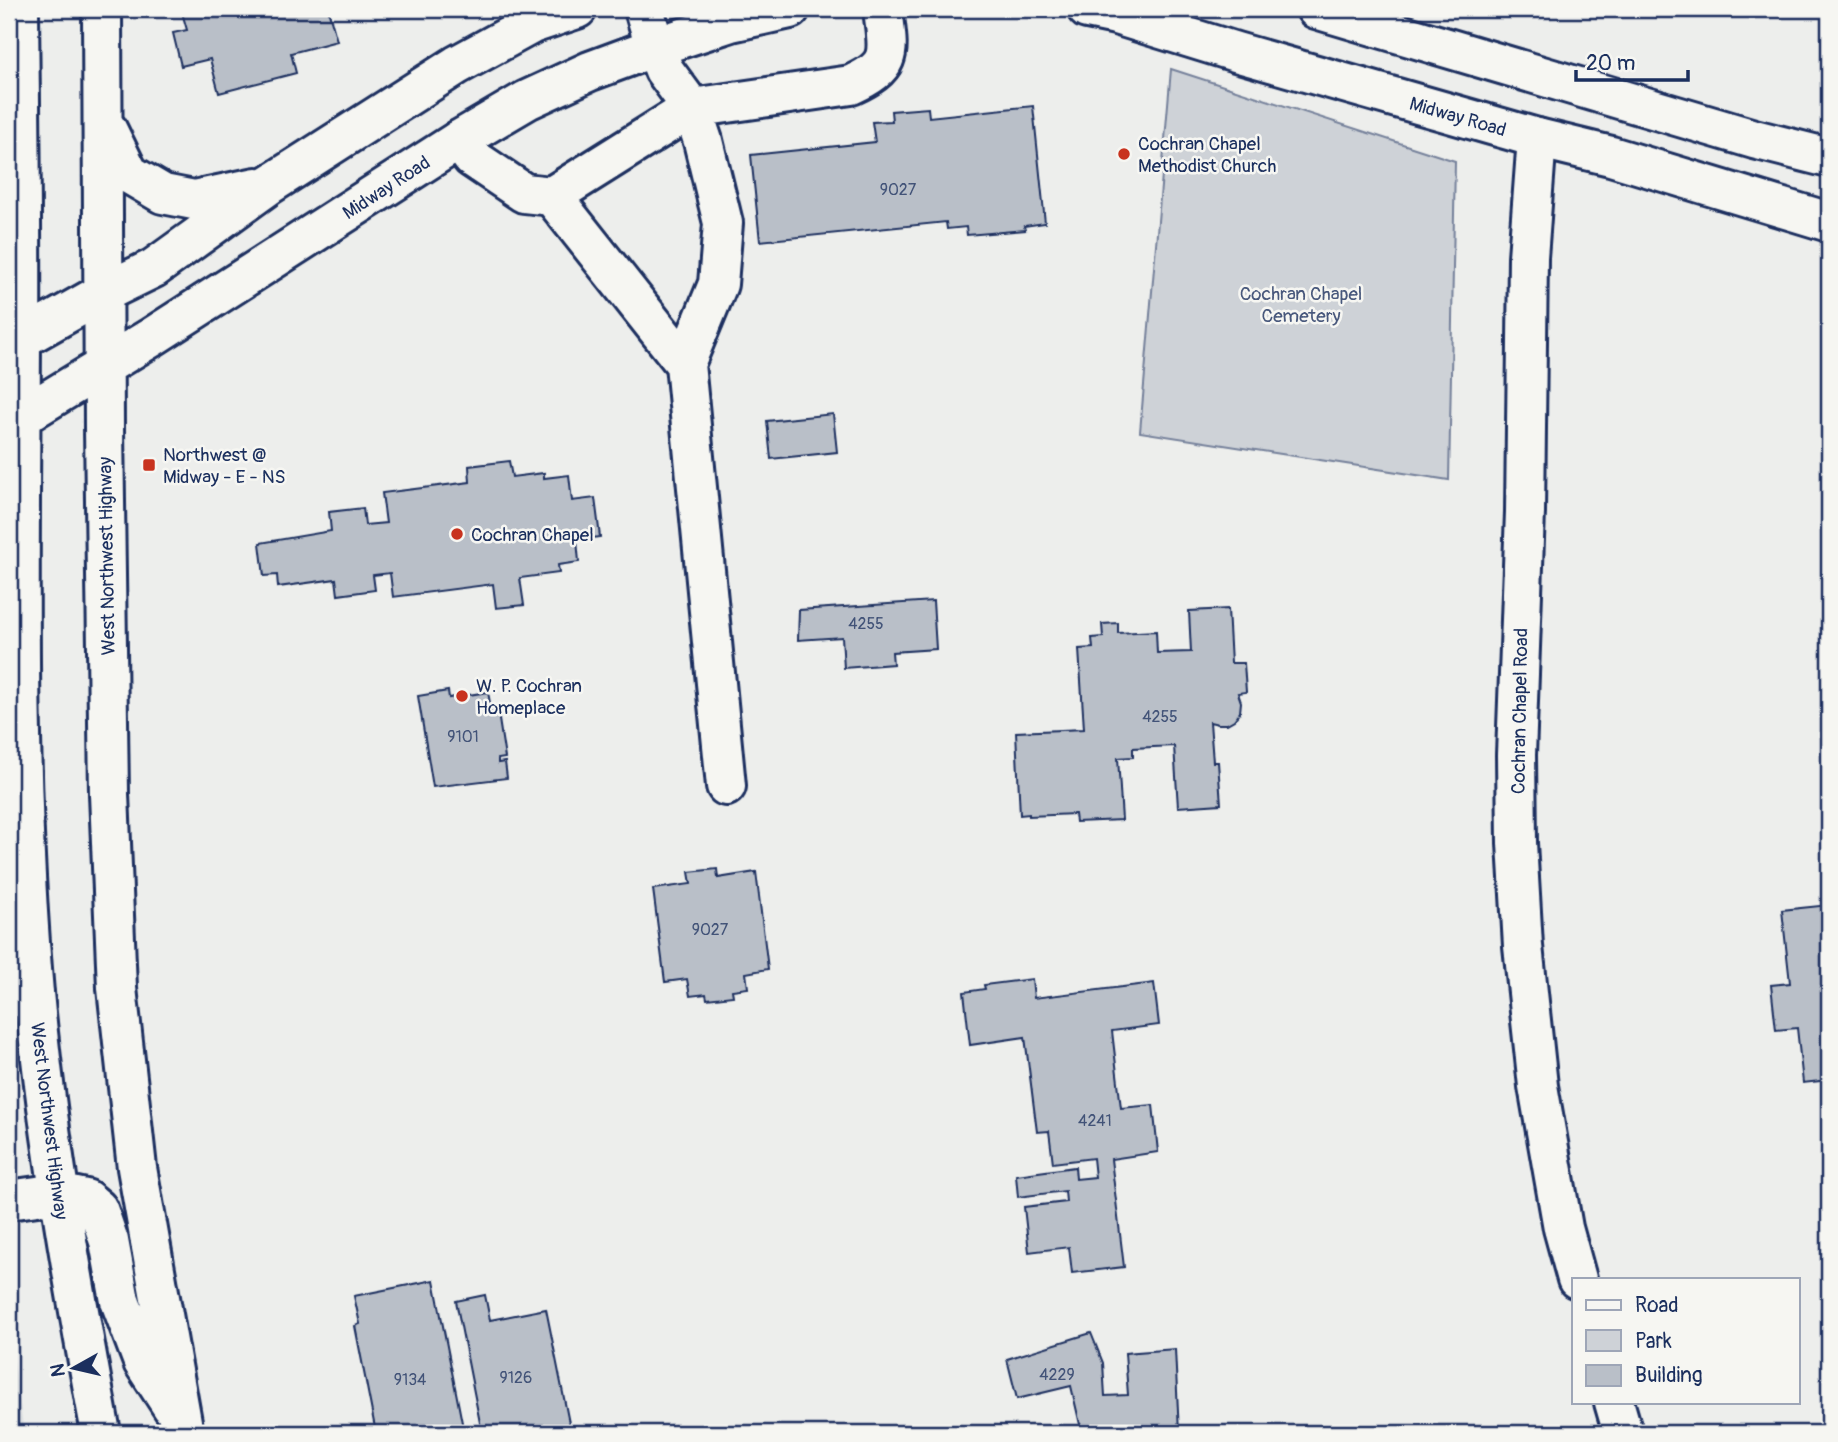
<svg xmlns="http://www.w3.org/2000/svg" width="1838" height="1442" font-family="Pangolin,sans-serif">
  <rect width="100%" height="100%" fill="#edeeec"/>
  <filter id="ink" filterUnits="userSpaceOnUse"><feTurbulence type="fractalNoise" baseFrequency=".0143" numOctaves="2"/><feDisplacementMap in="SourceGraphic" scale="14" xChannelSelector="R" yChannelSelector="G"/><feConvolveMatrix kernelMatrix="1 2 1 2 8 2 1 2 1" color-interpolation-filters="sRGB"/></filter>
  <g filter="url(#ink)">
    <!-- built -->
    <path fill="#dde0e1" d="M9,1324L24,1433H9Z"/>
    <!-- green -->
    <path fill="#ced2d7" stroke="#74809a" stroke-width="2" d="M1171,69L1455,161L1449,480L1140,432Z"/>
    <!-- building -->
    <path fill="#b9bfc8" stroke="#1b2f5e" stroke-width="2" d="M181,9H328L337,41L291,53L296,73L219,93L210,59L181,66L173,33L187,30Z
      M1033,106L1045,223L1024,226L1025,230L967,235L966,227L947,229L946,222L760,241L751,155L875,142L872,122L892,121L891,111L928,108L929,117Z
      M833,414L837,452L771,459L767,421Z
      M509,461L512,477L544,473V478L569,475L572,501L595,498L600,537L577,540L579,562L558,565L559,573L520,578L524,605L496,608L493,584L393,597L390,573L373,575L375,590L338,595L336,579L278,587L277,575L264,576L260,543L331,531L329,512L363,508L365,525L386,523L382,493L470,482L469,466Z
      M933,601L936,649L892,652L893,664L844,668L842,637L798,640L799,610Z
      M1228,609L1231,663H1244L1246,692L1238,693L1241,702L1240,712L1234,720L1227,724H1218L1210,722L1213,762H1218L1221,804L1178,807L1174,746L1133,748V757L1118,758L1122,820L1076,822L1075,814L1029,816V814L1020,815L1016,732L1084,729L1079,649L1093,648L1092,638L1103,637L1102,624L1118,623V633L1156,631L1157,653L1191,652L1189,611Z
      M448,691L449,698L488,692L492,714L498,713L505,758L498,759V763L505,762L507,778L433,787L418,696Z
      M717,869L718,878L756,872L768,969L746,973L748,988L732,990L733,996L707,999L706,994L690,996L687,979L665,982L653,889L691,884L689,872Z
      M1829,905V1080L1803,1083L1797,1028L1776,1030L1771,985L1790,983L1782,910Z
      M1032,979L1034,998L1154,983L1159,1025L1112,1031L1121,1108L1153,1105L1158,1152L1111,1159L1124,1267L1072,1273L1069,1247L1029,1252L1024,1207L1066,1202L1065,1191L1018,1197L1016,1175L1075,1167L1076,1179L1095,1177L1093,1158L1053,1163L1049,1131L1037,1132L1025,1037L970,1045L964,992L985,989L984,985Z
      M434,1280L464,1433H376L355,1326L360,1324L354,1296Z
      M485,1295L490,1320L546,1309L571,1433H482L456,1301Z
      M1091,1333L1103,1363L1105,1396L1128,1395L1125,1353L1175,1349L1179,1433H1082L1071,1386L1017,1399L1007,1359Z"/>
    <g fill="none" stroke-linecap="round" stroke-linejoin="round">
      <!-- minor casing -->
      <g stroke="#1b2f5e" stroke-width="44">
        <path id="minor" d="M655,47L664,70L692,108L703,141L723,223L718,284L685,364L726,786
          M1537,138L1528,257L1525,512L1516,755L1517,843L1523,946L1538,1086L1563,1228L1577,1279
          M459,140L472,158L524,193L552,196L685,364
          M552,196L692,108L851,85C895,65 888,52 883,9
          M9,998L34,994
          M9,1200L58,1193
          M1614,1402L1623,1433"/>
      </g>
      <!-- major casing -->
      <g stroke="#1b2f5e" stroke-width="44">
        <path id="major" d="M19,9C20,119 22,229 21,339C20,557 15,776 34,993C48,1141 74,1287 101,1433
          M102,9L104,428L109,794L117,988L137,1168L184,1433
          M644,9L655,47
          M1087,9L1116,15L1236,52L1537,138L1611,156L1829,222
          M1316,9L1754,139L1829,158
          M107,129L129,174L163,194L194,200L256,187
          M9,346L103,293L154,268L269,185L457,65L532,24L577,9
          M9,424L152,337L459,140L527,100L590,71L655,47L731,22L790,9
          M58,1193L86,1199L98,1209L109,1241L120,1301L143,1362L173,1408"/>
      </g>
      <!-- minor -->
      <use href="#minor" stroke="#f6f6f2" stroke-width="38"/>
      <!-- major -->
      <use href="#major" stroke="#f6f6f2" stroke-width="38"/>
    </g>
  </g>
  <!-- markers -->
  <g fill="#c8321e" stroke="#f6f6f2" stroke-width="2.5">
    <circle cx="1124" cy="154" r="7"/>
    <rect x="142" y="458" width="14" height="14" rx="3.5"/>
    <circle cx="457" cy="534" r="7"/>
    <circle cx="462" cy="696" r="7"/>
  </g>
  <g text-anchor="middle" stroke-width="5" stroke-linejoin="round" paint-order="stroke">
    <!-- number labels -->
    <g font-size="16" fill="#425378">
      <text x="898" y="195">9027</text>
      <text x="866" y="629">4255</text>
      <text x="1160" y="722">4255</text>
      <text x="463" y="742">9101</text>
      <text x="710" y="935">9027</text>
      <text x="1095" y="1126">4241</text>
      <text x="1057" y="1380">4229</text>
      <text x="516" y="1383">9126</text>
      <text x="410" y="1385">9134</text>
    </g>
    <!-- street labels -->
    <g font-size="19" fill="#1b2f5e" stroke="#f6f6f2">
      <text transform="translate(1458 116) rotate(16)" y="7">Midway Road</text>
      <text transform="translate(386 187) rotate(-33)" y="7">Midway Road</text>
      <text transform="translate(106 556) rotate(-91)" y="7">West Northwest Highway</text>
      <text transform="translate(1519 711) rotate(-89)" y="7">Cochran Chapel Road</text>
      <text transform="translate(50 1121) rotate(83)" y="7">West Northwest Highway</text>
    </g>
    <!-- poi labels -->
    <g font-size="19" fill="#1b2f5e" stroke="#f6f6f2" text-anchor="start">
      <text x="1138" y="150">Cochran Chapel<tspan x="1138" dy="22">Methodist Church</tspan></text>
      <text x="163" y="461">Northwest @<tspan x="163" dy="22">Midway - E - NS</tspan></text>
      <text x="471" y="541">Cochran Chapel</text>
      <text x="476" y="692">W. P. Cochran<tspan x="476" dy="22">Homeplace</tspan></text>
    </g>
    <!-- park labels -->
    <g font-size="19" fill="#48587c" stroke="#f6f6f2">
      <text x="1301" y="300">Cochran Chapel<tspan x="1301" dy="22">Cemetery</tspan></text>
    </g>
  </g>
  <!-- margin -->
  <rect width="1838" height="1442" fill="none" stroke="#f6f6f2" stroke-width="35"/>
  <rect x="18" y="18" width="1803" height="1407" fill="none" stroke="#1b2f5e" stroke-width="2.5" filter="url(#ink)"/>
  <!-- legend -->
  <rect x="1572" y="1278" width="228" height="126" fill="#f6f6f2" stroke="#9ea6b7" stroke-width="2"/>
  <rect x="1586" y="1300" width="35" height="10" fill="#f6f6f2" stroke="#9ea6b7" stroke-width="2"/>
  <text x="1635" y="1312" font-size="21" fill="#1b2f5e">Road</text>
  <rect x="1586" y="1330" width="35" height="21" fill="#ced2d7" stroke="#9ea6b7" stroke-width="2"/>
  <text x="1635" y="1348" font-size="21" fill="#1b2f5e">Park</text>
  <rect x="1586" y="1365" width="35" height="21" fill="#b9bfc8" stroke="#9ea6b7" stroke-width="2"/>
  <text x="1635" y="1382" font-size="21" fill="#1b2f5e">Building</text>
  <!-- north arrow -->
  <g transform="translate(74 1368) rotate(262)" stroke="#f6f6f2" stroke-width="5" paint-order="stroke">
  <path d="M0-5L12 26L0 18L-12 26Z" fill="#1b2f5e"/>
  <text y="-10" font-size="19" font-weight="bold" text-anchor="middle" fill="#1b2f5e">N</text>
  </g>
  <!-- scale -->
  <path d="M1576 70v10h112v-10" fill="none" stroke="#1b2f5e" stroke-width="3.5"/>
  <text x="1586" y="70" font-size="21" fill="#1b2f5e" stroke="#f6f6f2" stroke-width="5" paint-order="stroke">20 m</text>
</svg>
